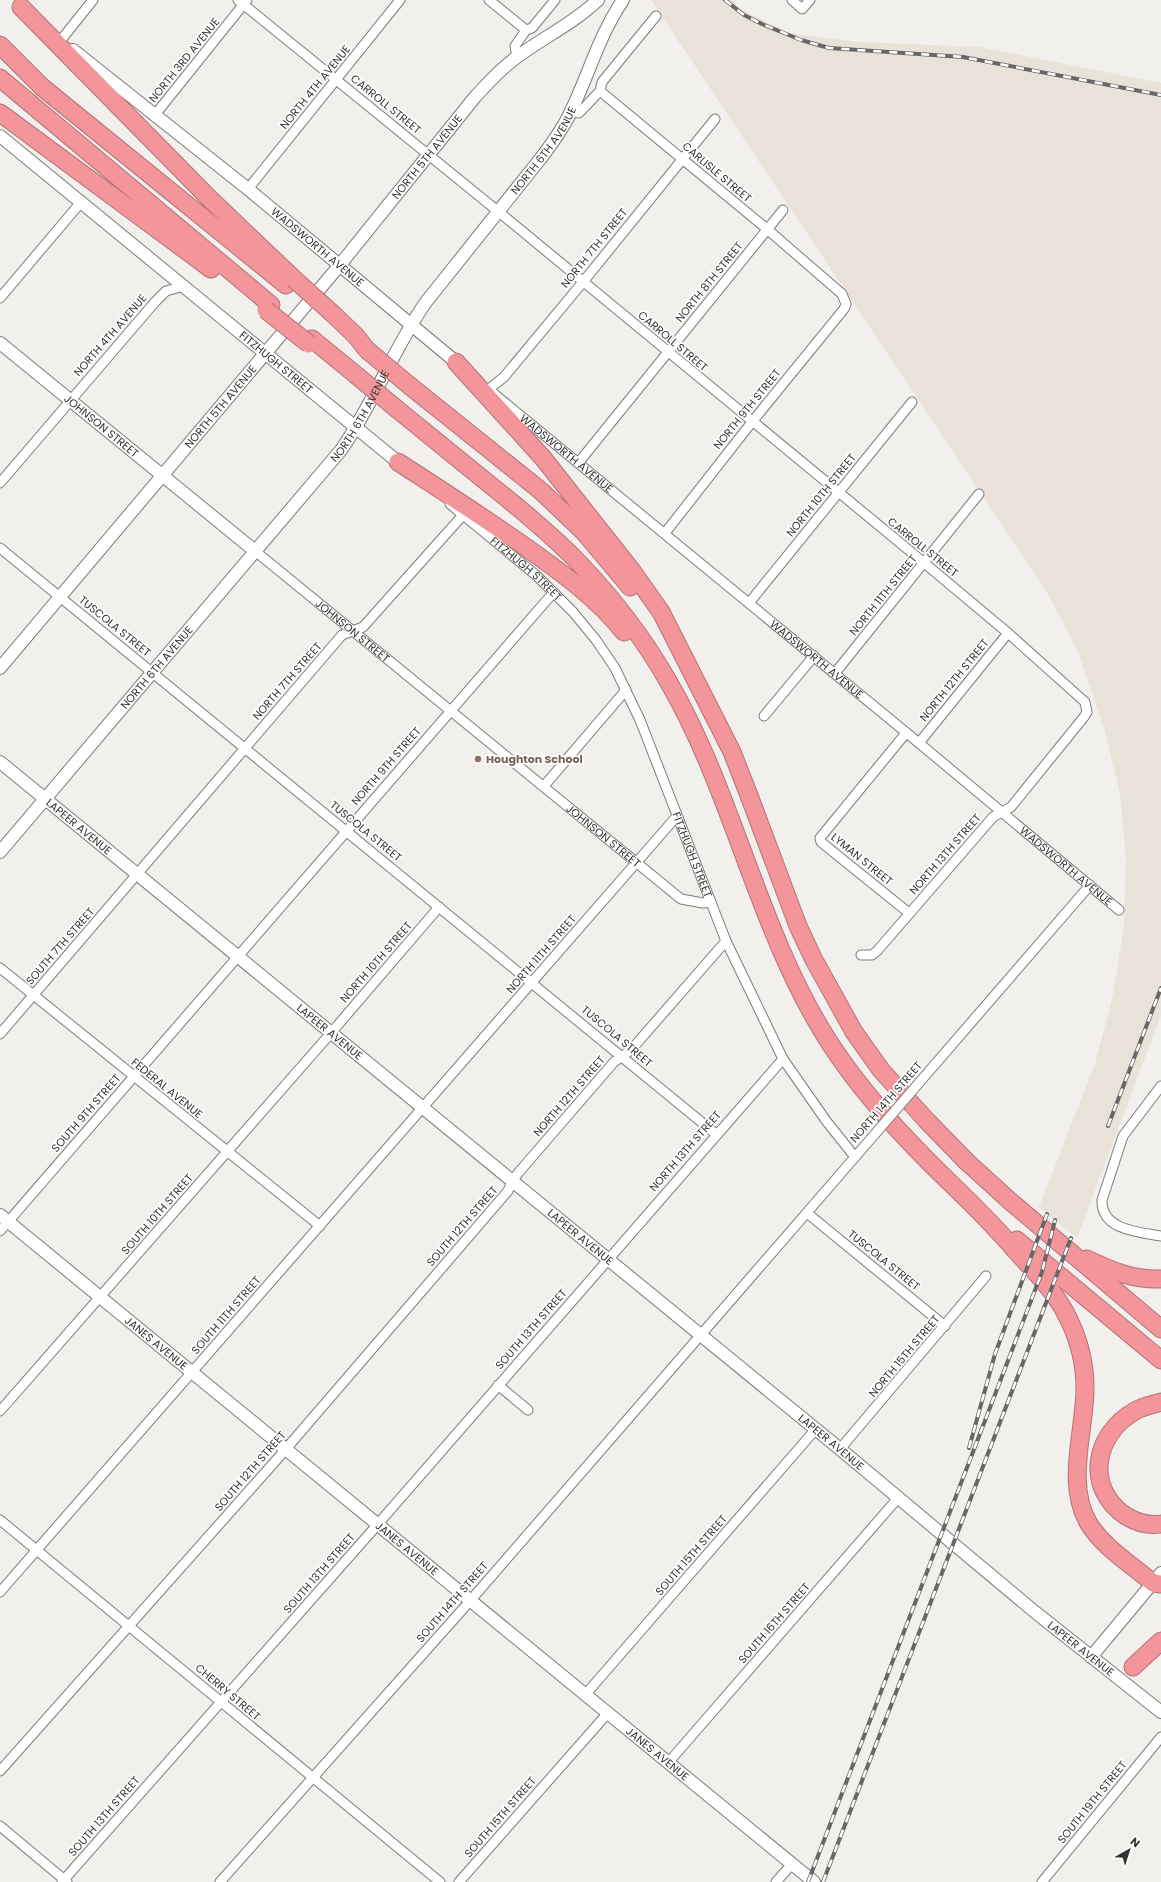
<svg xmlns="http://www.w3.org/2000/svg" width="1161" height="1882" font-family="Poppins,sans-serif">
  <rect width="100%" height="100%" fill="#f1f0ec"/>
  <!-- built -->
  <path fill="#e8e2d8" d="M651,0H732L741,9L788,33L857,42L979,47L1161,83V1015L1077,1238L1039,1207L1095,1064L1113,995L1124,926L1126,859L1120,793L1104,728L1077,649L1045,589Z"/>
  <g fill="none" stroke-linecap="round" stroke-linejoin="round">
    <!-- minor casing -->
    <g stroke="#7d7c79" stroke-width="11">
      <g id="minor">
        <path d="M238,0L505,217L916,556L1008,633L1085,702L1087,712L1084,717L1011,807L993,817L877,951L872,955H861"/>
        <path d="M489,0L526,30L515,46L517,57"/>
        <path d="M792,0L802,9L810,0"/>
        <path d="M526,30L532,28L555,0"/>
        <path d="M61,40L93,0"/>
        <path d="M600,91L602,82L656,16"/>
        <path d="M571,112L579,113L600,91L767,229L842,294L846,304L844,309L752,422L665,533"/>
        <path d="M154,116L247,0"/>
        <path d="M248,189L400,0"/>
        <path d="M0,298L82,201"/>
        <path d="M489,389L504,377L583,282L715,119"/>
        <path id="s1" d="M493,393L919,743L1119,910"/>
        <path d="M579,462L783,210"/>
        <path d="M0,483L155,302L166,291L184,286"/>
        <path id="s2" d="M450,504L537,576L573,612L596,640L615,668L640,720L726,941L783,1059L827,1122L855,1157"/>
        <path d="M0,548L716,1134"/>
        <path id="s3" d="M255,551L681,899L703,903L711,902"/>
        <path d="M749,603L912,402"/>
        <path d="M835,673L979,494"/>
        <path d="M764,716L814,656"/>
        <path d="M906,733L820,838L821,842L909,913"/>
        <path d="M919,743L1008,633"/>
        <path d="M544,786L626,690"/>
        <path d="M0,968L320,1226"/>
        <path d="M0,1034L342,635L363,627L463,515"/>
        <path d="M918,1084L1090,885"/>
        <path d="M1161,1086L1123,1136L1102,1200C1101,1230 1138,1232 1161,1236"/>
        <path d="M807,1213L945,1326"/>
        <path d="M0,1231L553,593"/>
        <path d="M498,1385L528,1410"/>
        <path d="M0,1411L331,1033L439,907"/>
        <path d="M840,1449L986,1276"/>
        <path d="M0,1520L440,1882"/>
        <path d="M0,1592L677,816"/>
        <path d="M585,1695L815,1430"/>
        <path d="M668,1763L898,1498"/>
        <path d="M0,1771L279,1457L508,1191L512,1181L519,1172L614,1062L631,1050L726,941"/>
        <path d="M0,1826L67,1882"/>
        <path d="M62,1882L371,1532L783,1059"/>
        <path d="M220,1882L470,1601L875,1134"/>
        <path d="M459,1882L607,1714"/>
        <path d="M776,1882L792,1864"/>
        <path d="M1042,1882L1161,1737"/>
      </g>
    </g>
    <!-- tertiary casing -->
    <g stroke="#7d7c79" stroke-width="14">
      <g id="tertiary">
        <path id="s4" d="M73,50L248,189L456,362"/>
        <path id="s5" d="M0,136L398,462"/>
        <path id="s6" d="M0,343L255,551"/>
        <path id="s7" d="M0,668L339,266L475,97C488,83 501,68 517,57C544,37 574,23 598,0"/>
        <path id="s8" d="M0,762L840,1449L1035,1612L1161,1712"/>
        <path id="s9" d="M0,852L341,450C374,403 393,349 426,302L541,158C552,143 564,128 571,111C590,72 598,37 623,0"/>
        <path id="s10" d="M0,1215L814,1882"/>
        <path d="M1091,1657L1161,1573"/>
      </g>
    </g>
    <!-- motorway casing -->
    <g stroke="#b17377" stroke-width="19">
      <path id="motorway" d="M21,7L209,198L294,279
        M0,45L42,87L286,285
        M0,78L271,305
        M0,113L211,269
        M333,314L356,336L367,350
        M312,339L356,375
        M456,362L543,458L632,571L661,612L732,752L750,798L798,926L814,960L854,1032L881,1070L927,1121L967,1162L1010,1201L1161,1329
        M410,386L541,491L583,531L630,587
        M398,410C430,436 462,462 494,488C524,512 554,537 581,565C614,600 644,639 668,681C735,796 758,933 831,1045C858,1086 894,1127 929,1162C958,1191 988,1218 1015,1250C1032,1269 1053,1289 1065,1312C1078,1336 1085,1361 1085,1388C1085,1431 1065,1484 1089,1524C1104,1548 1132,1565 1153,1583L1161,1584
        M398,462C441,490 485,518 527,548C562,573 597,598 624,632
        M1017,1240L1161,1360
        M1087,1259C1112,1271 1133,1280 1161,1279
        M1161,1402C1152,1405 1143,1406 1135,1411C1094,1434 1084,1488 1126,1516C1136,1522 1149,1526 1161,1524
        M1133,1667L1161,1641"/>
    </g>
    <!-- minor -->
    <use href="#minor" stroke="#fff" stroke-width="9"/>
    <!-- tertiary -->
    <use href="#tertiary" stroke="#fff" stroke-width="12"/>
    <!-- motorway -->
    <use href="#motorway" stroke="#f4959c" stroke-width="17"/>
    <!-- rail casing -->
    <g stroke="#686765" stroke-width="4">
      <path id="rail" d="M725,0L744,15L762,24L801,40L829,48L963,57L1161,95
        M1108,1126L1161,988
        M969,1448L995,1354L1047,1214
        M808,1882L1042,1272L1055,1220
        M823,1882L1071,1238"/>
    </g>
    <!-- rail -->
    <use href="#rail" stroke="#fff" stroke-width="2.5" stroke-dasharray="8" stroke-linecap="butt"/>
    <!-- minor-bridge casing -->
    <g stroke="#7d7c79" stroke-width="11" stroke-linecap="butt">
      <path id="minor-bridge" d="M875,1134L918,1084"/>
    </g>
    <!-- motorway-bridge casing -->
    <g stroke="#b17377" stroke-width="19" stroke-linecap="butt">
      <path id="motorway-bridge" d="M294,279L333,314
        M266,310L309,344
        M367,350L410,386
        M356,375L398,410"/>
    </g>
    <!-- minor-bridge -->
    <use href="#minor-bridge" stroke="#fff" stroke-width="9"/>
    <!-- motorway-bridge -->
    <use href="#motorway-bridge" stroke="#f4959c" stroke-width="17"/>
  </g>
  <!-- markers -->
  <circle fill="#8d6e63" stroke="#fff" stroke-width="1.5" cx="478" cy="759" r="4"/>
  <g text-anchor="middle" stroke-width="3.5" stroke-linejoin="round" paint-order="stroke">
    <!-- street labels -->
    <g font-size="11" fill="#353433" stroke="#fff">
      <text transform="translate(184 60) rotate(-51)" y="4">NORTH 3RD AVENUE</text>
      <text transform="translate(315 87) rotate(-51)" y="4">NORTH 4TH AVENUE</text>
      <text transform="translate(386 104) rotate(39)" y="4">CARROLL STREET</text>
      <text dy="4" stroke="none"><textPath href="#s9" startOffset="890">NORTH 6TH AVENUE</textPath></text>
      <text dy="4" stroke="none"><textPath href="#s7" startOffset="666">NORTH 5TH AVENUE</textPath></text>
      <text transform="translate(717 172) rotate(40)" y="4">CARLISLE STREET</text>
      <text dy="4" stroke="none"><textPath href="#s4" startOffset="314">WADSWORTH AVENUE</textPath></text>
      <text transform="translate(594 248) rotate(-51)" y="4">NORTH 7TH STREET</text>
      <text transform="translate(709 282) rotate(-51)" y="4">NORTH 8TH STREET</text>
      <text transform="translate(110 335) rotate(-49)" y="4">NORTH 4TH AVENUE</text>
      <text transform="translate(673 341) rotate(40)" y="4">CARROLL STREET</text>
      <text dy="4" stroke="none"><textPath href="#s5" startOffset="357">FITZHUGH STREET</textPath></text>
      <text dy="4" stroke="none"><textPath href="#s7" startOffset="342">NORTH 5TH AVENUE</textPath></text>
      <text transform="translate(747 409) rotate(-51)" y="4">NORTH 9TH STREET</text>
      <text dy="4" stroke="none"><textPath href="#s9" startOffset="566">NORTH 6TH AVENUE</textPath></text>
      <text dy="4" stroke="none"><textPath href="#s6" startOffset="131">JOHNSON STREET</textPath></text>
      <text dy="4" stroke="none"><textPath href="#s1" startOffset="95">WADSWORTH AVENUE</textPath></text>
      <text transform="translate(821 495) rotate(-51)" y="4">NORTH 10TH STREET</text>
      <text transform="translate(923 547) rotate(39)" y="4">CARROLL STREET</text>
      <text dy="4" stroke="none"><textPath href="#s2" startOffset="100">FITZHUGH STREET</textPath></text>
      <text transform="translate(883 595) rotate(-51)" y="4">NORTH 11TH STREET</text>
      <text transform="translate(115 626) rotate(39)" y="4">TUSCOLA STREET</text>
      <text dy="4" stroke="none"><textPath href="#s3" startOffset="126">JOHNSON STREET</textPath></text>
      <text dy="4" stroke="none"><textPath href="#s1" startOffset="419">WADSWORTH AVENUE</textPath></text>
      <text dy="4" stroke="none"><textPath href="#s9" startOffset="242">NORTH 6TH AVENUE</textPath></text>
      <text transform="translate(954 680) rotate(-51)" y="4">NORTH 12TH STREET</text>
      <text transform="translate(287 681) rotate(-49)" y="4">NORTH 7TH STREET</text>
      <text transform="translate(386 766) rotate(-49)" y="4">NORTH 9TH STREET</text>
      <text dy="4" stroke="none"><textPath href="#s8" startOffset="102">LAPEER AVENUE</textPath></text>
      <text transform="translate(366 831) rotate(39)" y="4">TUSCOLA STREET</text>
      <text dy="4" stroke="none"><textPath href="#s3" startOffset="450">JOHNSON STREET</textPath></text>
      <text dy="4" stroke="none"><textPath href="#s2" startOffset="436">FITZHUGH STREET</textPath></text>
      <text transform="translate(945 854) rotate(-49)" y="4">NORTH 13TH STREET</text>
      <text transform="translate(862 859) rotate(39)" y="4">LYMAN STREET</text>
      <text dy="4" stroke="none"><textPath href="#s1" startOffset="743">WADSWORTH AVENUE</textPath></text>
      <text transform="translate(60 946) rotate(-49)" y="4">SOUTH 7TH STREET</text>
      <text transform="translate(541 954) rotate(-49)" y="4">NORTH 11TH STREET</text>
      <text transform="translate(376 962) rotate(-49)" y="4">NORTH 10TH STREET</text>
      <text dy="4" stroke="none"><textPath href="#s8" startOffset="426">LAPEER AVENUE</textPath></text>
      <text transform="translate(617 1036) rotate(40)" y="4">TUSCOLA STREET</text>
      <text transform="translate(167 1088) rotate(39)" y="4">FEDERAL AVENUE</text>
      <text transform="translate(569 1096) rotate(-49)" y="4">NORTH 12TH STREET</text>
      <text transform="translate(886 1102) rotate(-49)" y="4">NORTH 14TH STREET</text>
      <text transform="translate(86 1113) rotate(-49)" y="4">SOUTH 9TH STREET</text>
      <text transform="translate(685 1151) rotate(-49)" y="4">NORTH 13TH STREET</text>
      <text transform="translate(157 1214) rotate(-49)" y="4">SOUTH 10TH STREET</text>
      <text transform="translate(462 1226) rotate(-49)" y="4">SOUTH 12TH STREET</text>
      <text dy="4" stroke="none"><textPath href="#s8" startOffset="750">LAPEER AVENUE</textPath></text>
      <text transform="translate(884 1260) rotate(39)" y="4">TUSCOLA STREET</text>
      <text transform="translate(226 1315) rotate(-49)" y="4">SOUTH 11TH STREET</text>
      <text transform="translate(531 1329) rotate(-49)" y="4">SOUTH 13TH STREET</text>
      <text dy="4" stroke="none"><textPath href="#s10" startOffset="202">JANES AVENUE</textPath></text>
      <text transform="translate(904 1356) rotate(-50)" y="4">NORTH 15TH STREET</text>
      <text dy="4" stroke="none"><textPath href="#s8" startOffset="1074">LAPEER AVENUE</textPath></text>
      <text transform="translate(250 1471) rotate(-49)" y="4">SOUTH 12TH STREET</text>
      <text dy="4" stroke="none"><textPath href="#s10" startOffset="526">JANES AVENUE</textPath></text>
      <text transform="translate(691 1555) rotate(-49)" y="4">SOUTH 15TH STREET</text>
      <text transform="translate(319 1573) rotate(-49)" y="4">SOUTH 13TH STREET</text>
      <text transform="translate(452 1602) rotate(-49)" y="4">SOUTH 14TH STREET</text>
      <text transform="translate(774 1623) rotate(-49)" y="4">SOUTH 16TH STREET</text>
      <text dy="4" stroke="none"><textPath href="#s8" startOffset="1398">LAPEER AVENUE</textPath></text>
      <text transform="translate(228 1692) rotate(40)" y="4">CHERRY STREET</text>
      <text dy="4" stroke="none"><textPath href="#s10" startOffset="850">JANES AVENUE</textPath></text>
      <text transform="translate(1092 1802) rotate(-51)" y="4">SOUTH 19TH STREET</text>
      <text transform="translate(104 1816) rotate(-49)" y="4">SOUTH 13TH STREET</text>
      <text transform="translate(500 1817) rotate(-49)" y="4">SOUTH 15TH STREET</text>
    </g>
    <!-- education labels -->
    <g font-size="11" font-weight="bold" fill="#785e54" stroke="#fff" text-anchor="start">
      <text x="486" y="763">Houghton School</text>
    </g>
  </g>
  <!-- north arrow -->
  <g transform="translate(1129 1850) rotate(39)" stroke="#ffffff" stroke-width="3" paint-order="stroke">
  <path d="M0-3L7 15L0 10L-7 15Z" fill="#353433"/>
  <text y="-6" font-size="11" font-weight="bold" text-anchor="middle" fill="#353433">N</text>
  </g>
</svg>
